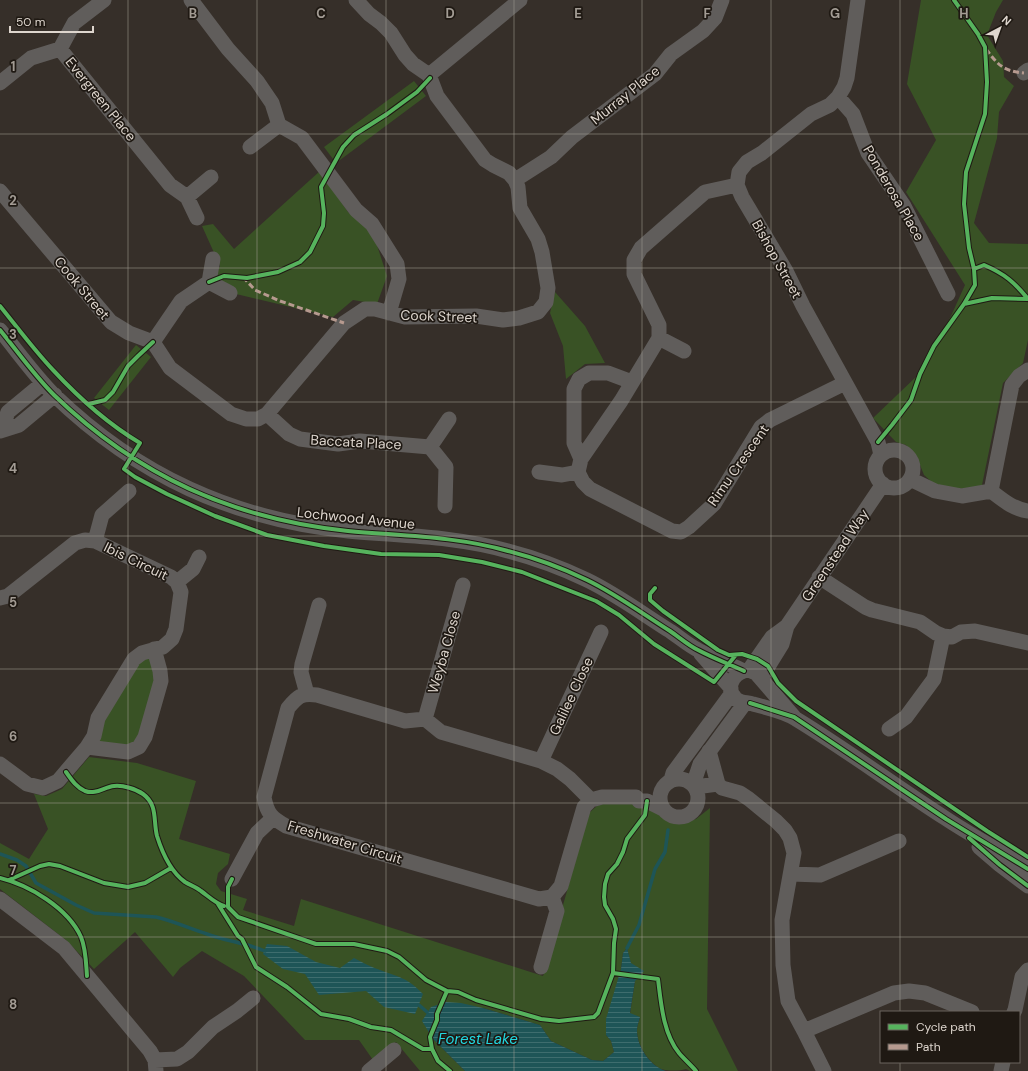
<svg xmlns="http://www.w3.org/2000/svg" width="1028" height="1071" font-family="'DM Sans',sans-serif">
  <defs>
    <pattern id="water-rules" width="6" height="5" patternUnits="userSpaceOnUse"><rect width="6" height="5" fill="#1e5557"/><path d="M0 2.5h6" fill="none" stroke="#3e6d6e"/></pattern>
  </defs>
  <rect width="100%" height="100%" fill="#362f29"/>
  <!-- green -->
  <path fill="#395225" d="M921,0H1003L996,12L987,35L1003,61L1004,77L1014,86L999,112L997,138L974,223L989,243L1028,244V340L1023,363L1003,383L982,485L971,489L955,490L935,485L924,475L920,465L906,445L896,442L873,418L918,375L951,316L965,285L906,192L936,140L907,84Z
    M414,81L426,96L336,163L324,147Z
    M320,171L348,212L366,227L376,242L387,276L377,304L353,300L333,317L236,294L222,284L216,275L220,266L202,226L213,224L234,249Z
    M555,292L585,326L605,363L585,364L566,379L563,346L550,313Z
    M136,345L151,357L109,410L94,398Z
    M154,649L160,671L139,747H87L134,659Z
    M89,757L137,763L196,781L179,839L230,854L228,864L218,873L216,884L221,891L247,899L243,910L294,926L301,899L543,976L589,813L598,805L607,803L643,804L657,810L669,819L685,823L696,819L710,808L707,1009L738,1071H690L686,1069C679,1071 668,1071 661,1069C648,1062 637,1045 637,1030C637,1026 639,1021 640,1018L630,1014L635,981L627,948L623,953L621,969L606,1035L611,1041L614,1052L603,1061L592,1060L551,1041L540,1025L483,1008L433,1039L465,1071H420L396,1042L373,1060L359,1040H305L244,976L202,951L180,968L173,977L135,932L94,969L66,940L0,889V843L29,859L48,829L34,794L46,796L62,789Z"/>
  <!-- water -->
  <path fill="url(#water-rules)" d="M267,944L287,946L316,962L340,968L354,958C362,962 371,967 380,970C399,977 408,978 423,994L415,1014L384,1007L366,991L319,995L305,974L283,969L263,954Z
    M627,948L631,963L644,971L635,981L630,1013L640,1017C639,1021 637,1026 637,1030C637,1047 650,1066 666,1071H465L433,1039L422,1021L431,1007L446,1002L461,1003L483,1008L540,1025L551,1041L592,1060L603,1061L614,1052L611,1041L606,1035V1019L621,969L623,953Z"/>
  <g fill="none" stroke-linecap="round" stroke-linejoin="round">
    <!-- stream -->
    <path stroke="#1e5557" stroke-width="3.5" d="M0,854L17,860L26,866L36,883L76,905L94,913L156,917C174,921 190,929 207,934C226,941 246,943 265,951
      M627,948L639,925L655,869L665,852L668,830
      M419,1005L427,1012"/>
    <!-- minor -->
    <path stroke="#605d5b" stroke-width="15" d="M104,0L74,23L60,49L170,185L187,197L197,218
      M191,0L228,49L257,81L272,103L279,125L302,138L356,210L372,224L397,264L399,279L389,313
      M858,0L847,78L844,87L838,97L853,114L868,153L904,206L948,294
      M1024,73L1028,70
      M429,75L520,0
      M0,83L31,58L60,49
      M838,97L830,105L811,114L762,153L747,162L739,172L737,185L742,197L786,271L803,306L878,442L881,455
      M250,147L279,125
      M515,180L551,157L572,137L655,74L671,54L703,31L715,18L722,0
      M737,185L705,192L641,248L634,260V274L659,325V338L621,401L581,459L578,472L583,482L590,489L672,531L681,532L689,527L714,504L761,427L770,420L845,383
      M0,191L111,322L129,333L153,342L170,368L231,414L246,419H258L267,414L344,323L365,309H375L405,317L476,316L503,320L519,318L538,312L546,302L548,288L542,252L538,239L520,208L518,187L515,180L509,173L493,165L485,160L437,96L429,75L413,64L405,55L391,33L381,23L369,14L356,0
      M187,197L211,177
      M213,259L209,282L230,293
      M0,330C18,352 34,375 54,395C138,476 233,519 348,531C402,536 455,536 508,551C535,558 562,568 587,580C616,594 643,614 670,631C679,637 688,645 698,650C713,658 729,664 744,671L749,670L756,673L794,717
      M659,338L684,351
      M153,342L181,301L209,282
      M267,414L289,434L300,439L338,444L360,441L430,447L446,467L445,506
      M1,430L8,412L43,383
      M0,431L19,425L55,395
      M430,447L449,419
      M875 469a19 19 0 1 1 38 0a19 19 0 1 1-38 0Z
      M581,459L574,443V389L579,379L589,373H608L632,382
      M539,472L562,475L578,472
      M910,479L935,491L962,496L991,491C1003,500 1013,509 1028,511
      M991,491L1012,385L1019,376L1028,370
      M95,541L102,515L129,491
      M819,577L865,607L872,610L920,622L936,633L943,636L952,637L961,632L975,631L1028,643
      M177,582L193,569L199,557
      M0,598L8,596L75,543L85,540L95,541L171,577L177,582L181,592L176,629L172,639L163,647L142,653L134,659L98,718L94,736L87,747L58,781L43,788L27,784L0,764
      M701,654L731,688
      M749,670L772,637L787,626
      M744,671C732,675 725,689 736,699C741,703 747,702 753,704C767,708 784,711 796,719C847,750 895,786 945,818C972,836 1001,851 1028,869
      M761,678L782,644L787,626L883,484
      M307,694L301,672L302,664L319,605
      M425,719L463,585
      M889,729L906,717L934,679L943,636
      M87,747L128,752L139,747L145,737L161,681L160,671L154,649
      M709,751L718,784
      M541,761L601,632
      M660 798a19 19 0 1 1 38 0a19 19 0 1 1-38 0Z
      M671,780L673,773L732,693
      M693,785L700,764L745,703
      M695,787L718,784L722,788L740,793L749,799L776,821L785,830L790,838L794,853L782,920L783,965L788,1001L804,1031
      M591,800L570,779L557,769L541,761L441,732L425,719L405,721L317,695C301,693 298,696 288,708L264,797C267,814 272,818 286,826L539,899L552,897L561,886L584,807L591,800L602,797H636L639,801H647L663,809
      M979,847L1000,865L1028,886
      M791,874L820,875L899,841
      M232,879L257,833L273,818
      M0,899L64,948L150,1051L155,1060L156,1071
      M541,967L557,911L552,897
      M1014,1012L1015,1010L1022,977L1028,970
      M155,1060L177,1059L188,1052L213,1027L237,1011L253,998
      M369,1071L394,1050
      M824,1071L804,1031L894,993L909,991L925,993L972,1012
      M1001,1071L1003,1062"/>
    <!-- quiet -->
    <path stroke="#b69a8f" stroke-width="3" stroke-dasharray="6 3" stroke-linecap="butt" d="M986,49C998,65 1003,71 1024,73
      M243,277L255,290L280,301L344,323"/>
    <!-- cycleway casing -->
    <g stroke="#1f1913" stroke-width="6">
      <path id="cycleway" d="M974,269L984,265C1005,274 1014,282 1028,299
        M209,282L224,276L247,278L278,272L300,262L310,252L323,226L324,213L321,187L343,147L354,135L387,114L417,92L430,78
        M964,304L992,298L1028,299
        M0,306C17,327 34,350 53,370C78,397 108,424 140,443L124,469L135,477L167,494L215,516L267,535L324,546L381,554L439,555L482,562L522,572L596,601L619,615L654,644L714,682L735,656
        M0,330C18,352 34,375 54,395C138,476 233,519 348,531C402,536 455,536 508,551C535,558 562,568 587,580C616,594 643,614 670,631C679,637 688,645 698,650C713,658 729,664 744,671
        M89,404L105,400L113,392L128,366L138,356L153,342
        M878,442L892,425L911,400L920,374L934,346L964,304L975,285L974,269L969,248L964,204L966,172L985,114L987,82L985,47L978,34L954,0
        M655,588L650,594V600L663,611L718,650L729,655L742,654L757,659L768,666L778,683L796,701L987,831L1028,857
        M750,703L794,717L946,819L1028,869
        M66,772C71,779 76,787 85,791C96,795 104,787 114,786C123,785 136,789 143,794C158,805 153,820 157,836C162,852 171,872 185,882C190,885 196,887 201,891C208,896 215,903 224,906
        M969,838L1000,865L1028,886
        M0,878C29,885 68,908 81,937C86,949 86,963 87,976
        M232,879L228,887V907L238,917L316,944H354L387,951L399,957L426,980L447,991L458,992L476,1000L541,1019L559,1021L594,1017L598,1013L613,973L658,979C661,1003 663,1033 679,1053C684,1059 691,1065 696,1071
        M9,880L40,866L49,864L60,866L104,883L128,887L145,883L171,868
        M218,904L238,936L242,939L256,967L287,987L321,1014L349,1019L371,1027L391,1030L423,1049H432
        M613,973L614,943L616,929L613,919L605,905L604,897L605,884L608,874L617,864L623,852L627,839L645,815L647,801
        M447,991L437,1014V1020L430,1037L432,1049L438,1061L450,1071"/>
    </g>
    <!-- cycleway -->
    <use href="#cycleway" stroke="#56b35d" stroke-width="4"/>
  </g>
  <!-- grid -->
  <path fill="none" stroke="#a39c94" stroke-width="1" stroke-opacity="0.55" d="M128,0V1071M257,0V1071M386,0V1071M514,0V1071M642,0V1071M771,0V1071M900,0V1012M0,134H1028M0,268H1028M0,402H1028M0,536H1028M0,669H1028M0,803H1028M0,937H1028M900,1062V1071"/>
  <g text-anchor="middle" stroke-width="3.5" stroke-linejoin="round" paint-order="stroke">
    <!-- street labels -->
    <g font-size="14" fill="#ded6ce" stroke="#1f1913">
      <text transform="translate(625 95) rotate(-39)" y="5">Murray Place</text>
      <text transform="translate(101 99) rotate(51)" y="5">Evergreen Place</text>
      <text transform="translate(894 193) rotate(60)" y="5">Ponderosa Place</text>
      <text transform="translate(777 259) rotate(61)" y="5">Bishop Street</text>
      <text transform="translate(82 288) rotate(50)" y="5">Cook Street</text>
      <text transform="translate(439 316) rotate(2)" y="5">Cook Street</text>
      <text transform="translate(356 442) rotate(3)" y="5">Baccata Place</text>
      <text transform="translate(738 465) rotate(-55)" y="5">Rimu Crescent</text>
      <text transform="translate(356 518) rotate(6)" y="5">Lochwood Avenue</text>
      <text transform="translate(835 555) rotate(-56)" y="5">Greenstead Way</text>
      <text transform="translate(136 561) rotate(26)" y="5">Ibis Circuit</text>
      <text transform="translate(444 652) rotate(-74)" y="5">Weyba Close</text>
      <text transform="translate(571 696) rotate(-65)" y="5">Galilee Close</text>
      <text transform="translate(345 842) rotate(17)" y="5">Freshwater Circuit</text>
    </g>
    <!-- water labels -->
    <g font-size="15" font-style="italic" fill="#22d7e0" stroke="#1f1913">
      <text x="478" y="1044">Forest Lake</text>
    </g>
  </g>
  <g font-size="13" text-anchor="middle" font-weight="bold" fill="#a39c94" stroke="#1f1913" stroke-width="3.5" stroke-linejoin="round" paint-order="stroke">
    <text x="193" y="18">B</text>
    <text x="321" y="18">C</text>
    <text x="450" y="18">D</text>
    <text x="578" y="18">E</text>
    <text x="707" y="18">F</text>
    <text x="835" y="18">G</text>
    <text x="964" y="18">H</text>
    <text x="13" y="71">1</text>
    <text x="13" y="205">2</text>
    <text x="13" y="339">3</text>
    <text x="13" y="473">4</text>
    <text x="13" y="607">5</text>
    <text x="13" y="741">6</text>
    <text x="13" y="875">7</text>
    <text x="13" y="1009">8</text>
  </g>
  <!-- legend -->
  <rect x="880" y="1011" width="140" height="52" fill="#1f1913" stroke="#6b655e"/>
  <rect x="888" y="1024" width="20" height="6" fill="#56b35d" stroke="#6b655e"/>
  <text x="916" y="1031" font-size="12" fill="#ded6ce">Cycle path</text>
  <rect x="888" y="1044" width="20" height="6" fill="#b69a8f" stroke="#6b655e"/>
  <text x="916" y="1051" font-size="12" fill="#ded6ce">Path</text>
  <!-- north arrow -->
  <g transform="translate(1000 28) rotate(41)" stroke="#1f1913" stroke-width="3" paint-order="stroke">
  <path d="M0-3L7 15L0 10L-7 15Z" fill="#ded6ce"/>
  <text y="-6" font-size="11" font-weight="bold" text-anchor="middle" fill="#ded6ce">N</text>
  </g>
  <!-- scale -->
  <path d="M10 26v6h83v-6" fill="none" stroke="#ded6ce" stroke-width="2"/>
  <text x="16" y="26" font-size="12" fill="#ded6ce" stroke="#1f1913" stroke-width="3" paint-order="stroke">50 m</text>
</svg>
